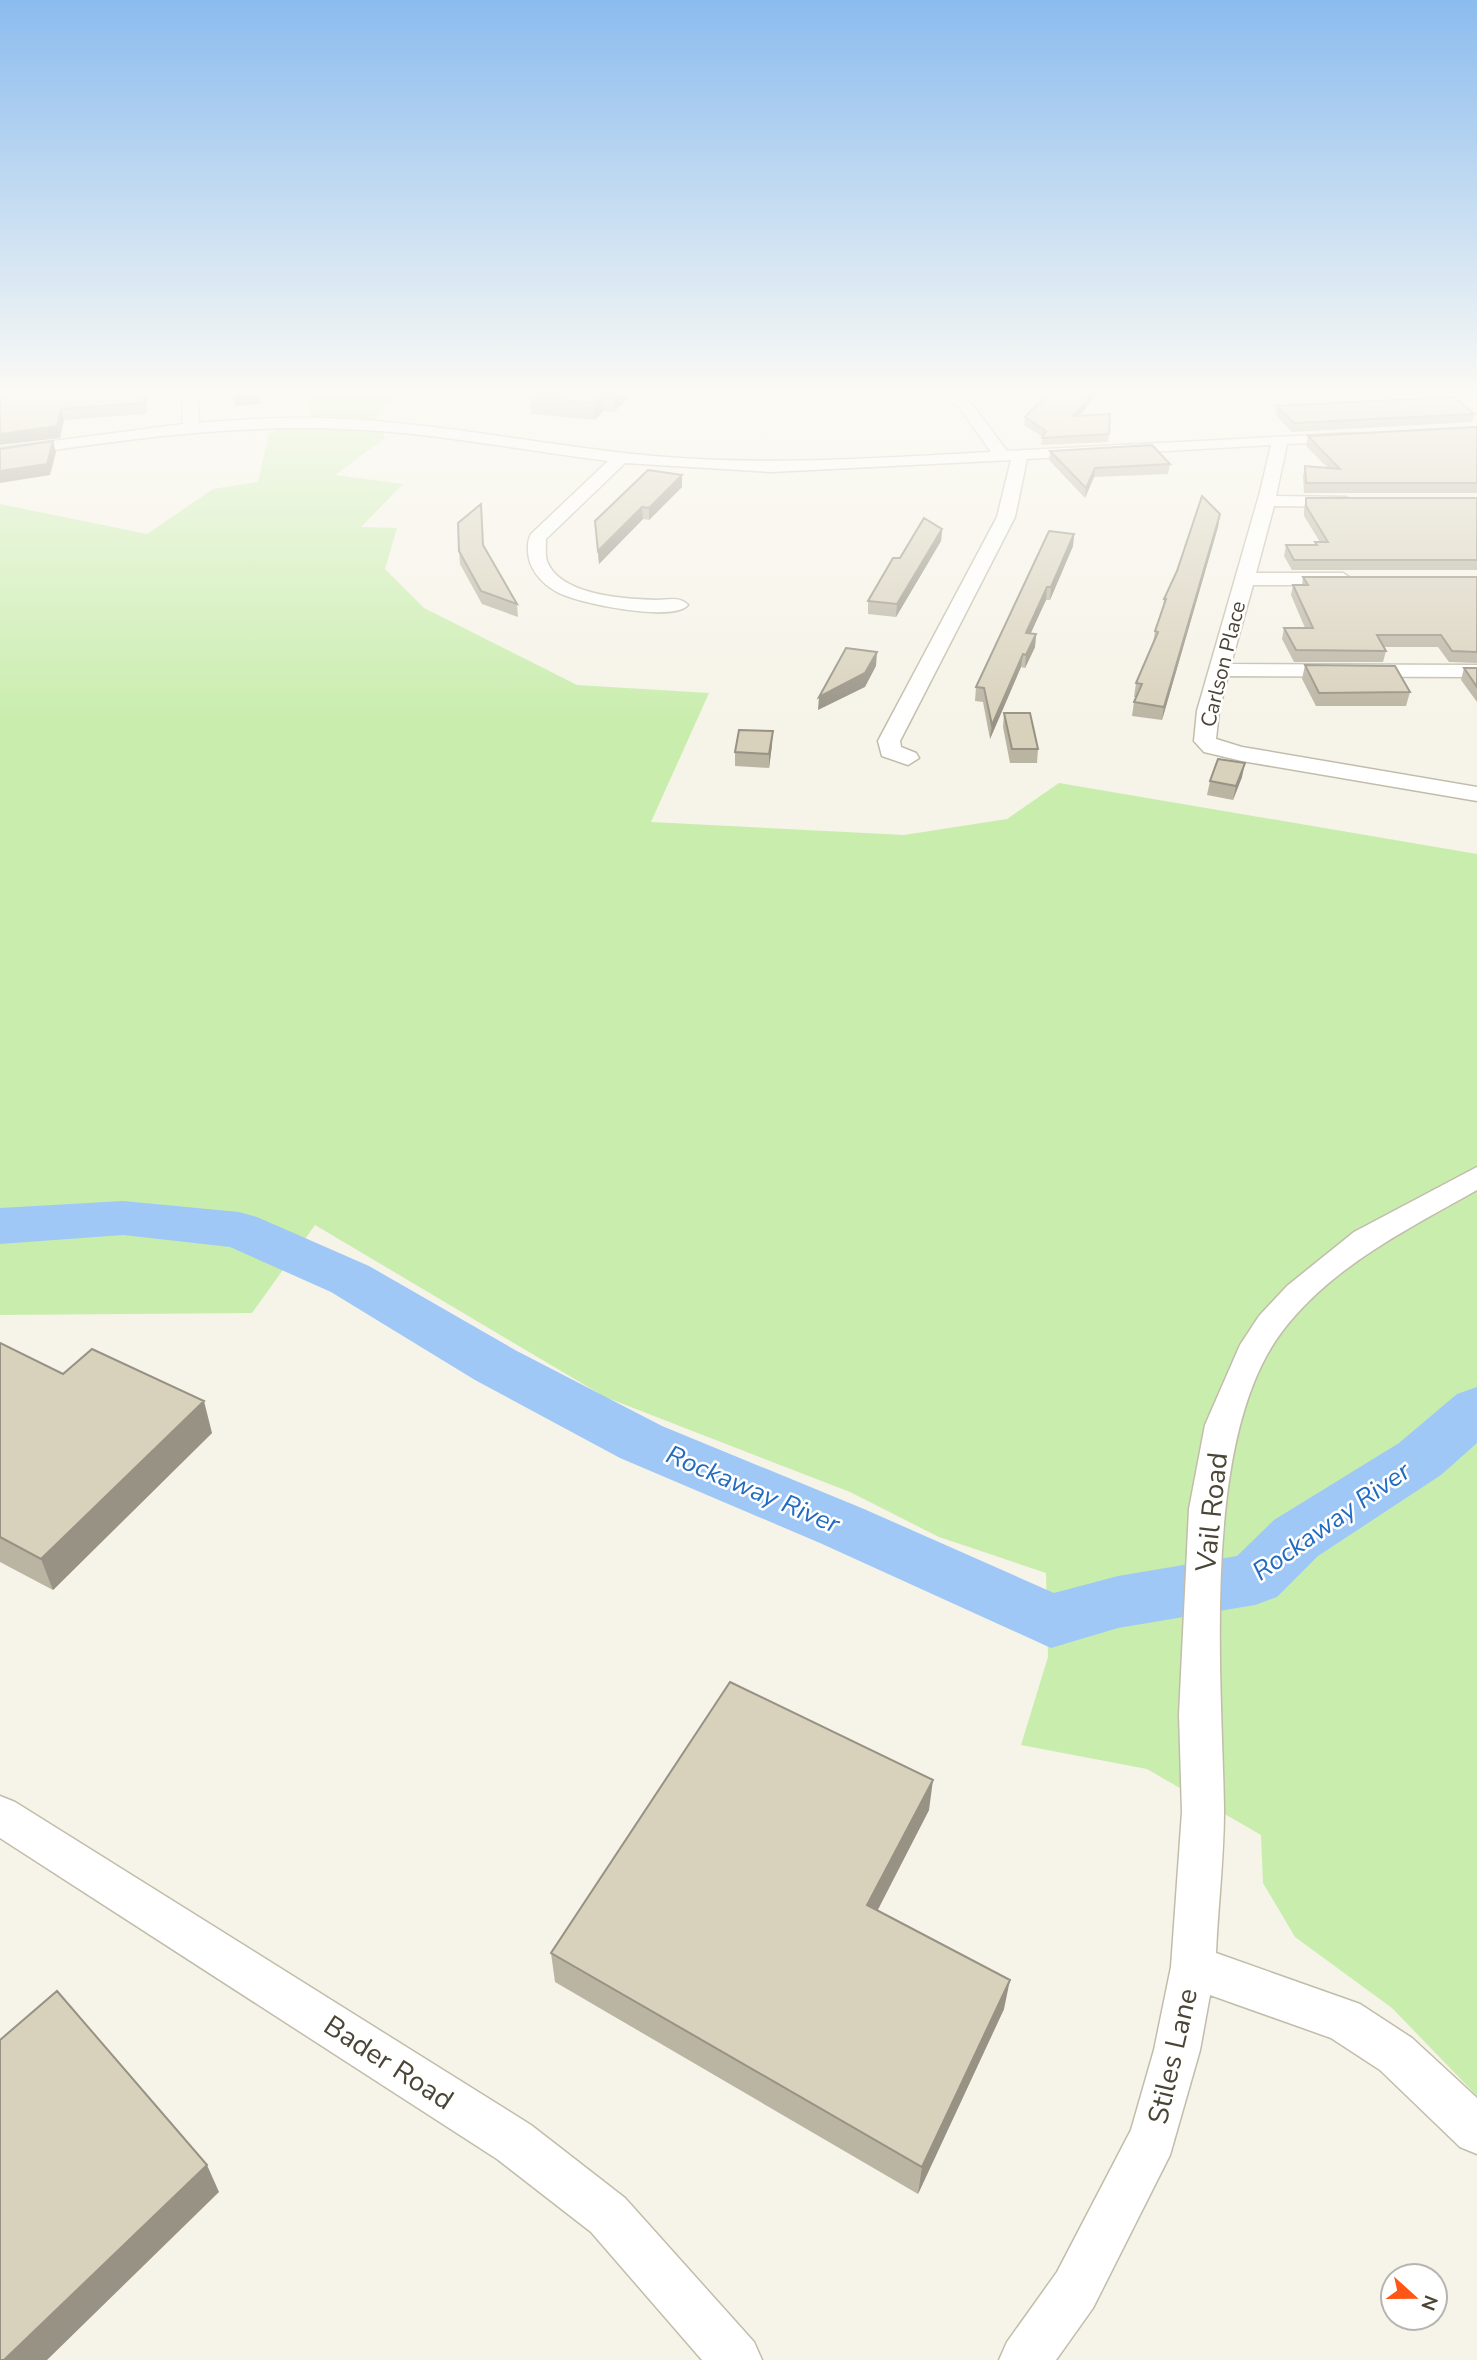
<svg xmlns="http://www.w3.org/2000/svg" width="1477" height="2360" font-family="'Nunito Sans',sans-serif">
  <rect width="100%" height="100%" fill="#f6f3e8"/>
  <!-- green -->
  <path fill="#c9edad" d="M309,394H405L385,405L377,417L385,438L335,475L403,484L361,527L397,528L385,569L424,608L577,685L709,693L651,822L904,835L1007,819L1059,783L1477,854V2096L1392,2008L1295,1937L1263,1883L1261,1835L1147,1769L1021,1745L1048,1657L1046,1573L939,1537L850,1492L605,1397L315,1225L252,1313L0,1315V504L147,534L213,489L258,482L269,433L310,419Z"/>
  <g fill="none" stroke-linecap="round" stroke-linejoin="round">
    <!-- river -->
    <path fill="#9fc8f7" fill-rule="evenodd" d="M123,1201L239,1212L257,1217L369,1266L515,1350L662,1426L864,1509L1054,1593L1118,1576L1237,1556L1274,1520L1399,1443L1457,1394L1477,1387V1443L1441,1475L1318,1556L1277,1597L1255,1605L1118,1628L1051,1648L820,1543L620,1458L475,1380L331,1292L230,1247L123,1235L0,1244V1208Z"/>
    <!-- minor casing -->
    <g stroke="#c2bdaa" stroke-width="3">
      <path id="minor" d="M182,394H198L199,423C253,418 308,416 363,420C460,427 556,447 653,456C766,466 878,458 991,452L960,408L942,394H960L970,402L1007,451L1353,433L1355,436L1347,441L1287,444L1276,496L1346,497L1355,502L1346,507L1274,506L1256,573H1343L1352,579L1343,585H1253L1231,664L1477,665V677L1228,676L1219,711L1216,739L1242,747L1477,787V801L1242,761L1204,752L1194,741L1197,711L1260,492L1271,445L1027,459L1015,517L900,741L901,747L916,753L919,758L908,765L882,756L878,741L997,517L1011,460L771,472L625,463L546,539C546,546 545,555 547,561C560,596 626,599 657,600C667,600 680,596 688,605C673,623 576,603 557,592C541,583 528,568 528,550C528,543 528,540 531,534L608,461C520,450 432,432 344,429C228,424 114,441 0,458V448L183,424Z
        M1477,1167V1190C1408,1229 1330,1267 1281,1333C1200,1442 1222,1678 1224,1810C1224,1858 1218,1906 1216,1953L1360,2004L1412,2038L1477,2098V2154L1460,2147L1380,2070L1331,2038L1210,1995L1200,2050L1170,2155L1093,2308L1056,2360H999L1007,2342L1057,2272L1131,2130L1154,2050L1171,1967L1182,1812L1179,1715L1189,1509L1205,1425L1240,1345L1259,1316L1287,1286L1354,1232Z
        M0,1796L15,1802L531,2125L625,2198L754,2342L762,2360H702L591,2232L497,2159L0,1838Z"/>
    </g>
    <!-- minor -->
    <use href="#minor" fill="#fff" fill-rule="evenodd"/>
  </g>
  <!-- wall -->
  <path fill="#bab4a2" d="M0,394H148L146,414L64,420L60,438Z
    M533,394H632L614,412L603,411L595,420L531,414L530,397Z
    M1048,394H1097L1079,416L1109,434L1108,442L1041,445L1043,437L1024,425L1025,417Z
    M1276,406L1474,414L1472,422L1292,432L1275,414Z
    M1477,427V493H1304L1303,476L1305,466L1328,468L1306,446L1308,436Z
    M1050,451L1170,464L1168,474L1094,477L1085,498L1049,460Z
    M682,487L649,520L643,519L599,564L595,521Z
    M1306,498H1477V570H1292L1284,556L1286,545H1315V542H1320L1304,516V509Z
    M1220,514L1218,527L1162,720L1132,716L1134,702L1136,697H1134L1136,683L1153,644L1155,631L1162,612L1164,599Z
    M942,529L941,541L896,617L868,614V601L900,558Z
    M1074,534L1073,546L1050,600H1046L1030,633L1036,634L1035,647L1025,668L1021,667L990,739L983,702L975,701L976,687Z
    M484,547L517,604L518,617L482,604L460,564L459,551Z
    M1303,577H1477V663L1449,662L1438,647H1383L1386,651L1383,662H1294L1282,639L1284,628H1305L1291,595L1293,585H1302Z
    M1305,665L1410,692L1406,706H1316L1302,679Z
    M1464,668H1477V702L1461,680Z
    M1004,713L1038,749L1037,763H1010L1003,727Z
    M772,745L769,768L735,766V752Z
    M1242,777L1233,800L1207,795L1210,781Z
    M0,1343L63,1374L212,1433L53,1590L0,1562Z
    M929,1810L877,1910L1004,2009L918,2194L555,1982L551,1953Z"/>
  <!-- shaded-wall -->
  <path fill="#979284" d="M145,394H148L146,414L144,403Z
    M244,394H259L260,404L235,406L233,395Z
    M602,394L603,411L595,420L594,403Z
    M614,394H632L614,412L613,395Z
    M1092,394H1097L1073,424V416Z
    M61,409L64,420L60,438L0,445V434Z
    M53,441L56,452L50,475L0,483V471Z
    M1095,468L1094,477L1085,498L1086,488Z
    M682,475V487L649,520V508Z
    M642,507L643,519L599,564L598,551Z
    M1220,514L1218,527L1162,720L1164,707Z
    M942,529L941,541L896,617L897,604Z
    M1074,534L1073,546L1050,600L1051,587Z
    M1047,587L1046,600L1025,646L1026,633Z
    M1036,634L1035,647L1025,668L1026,655Z
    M877,652L876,666L865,687L818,710L819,697Z
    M1023,654L1021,667L990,739L992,725Z
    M773,731L772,745L769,768V754Z
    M1245,763L1242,777L1233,800L1236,786Z
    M204,1401L212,1433L53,1590L41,1559Z
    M933,1780L929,1810L865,1935L867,1905Z
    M1010,1980L1004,2009L918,2194L922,2167Z
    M207,2165L219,2192L47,2360H4Z"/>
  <!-- building -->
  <path fill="#d8d1bc" stroke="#979284" stroke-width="2" d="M0,394H145L144,403L61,409L57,426L0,434Z
    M533,394H614L613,395L602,394L594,403L530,397Z
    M1048,394H1092L1073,416L1110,414L1109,434L1042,438L1046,431L1025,417Z
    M1454,397L1474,414L1294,423L1276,406Z
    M1477,427V483H1306L1305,466L1340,469L1308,436Z
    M53,441L47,464L0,471V449Z
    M1152,445L1170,464L1095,468L1086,488L1050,451Z
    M648,470L682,475L649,508L642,507L598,551L595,521Z
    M1202,496L1220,514L1164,707L1134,702L1142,684L1136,683L1158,632L1155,631L1166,599H1164L1177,571Z
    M1306,498H1477V560H1294L1286,545H1317L1315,542H1328L1306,506Z
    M481,504L483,545L517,604L481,591L459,551L458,523Z
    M924,518L942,529L897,604L868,601L893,558H900Z
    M1049,531L1074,534L1051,587H1047L1026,633L1036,634L1026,655L1023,654L992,725L984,688L976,687Z
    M1303,577H1477V652L1452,651L1441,635H1377L1386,651L1296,650L1284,628H1313L1293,585H1308Z
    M846,648L877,652L865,673L819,697Z
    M1305,665L1395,666L1410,692L1319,693Z
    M1464,668H1477V687Z
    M1004,713H1030L1038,749H1012Z
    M739,730L773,731L769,754L735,752Z
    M1218,759L1245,763L1236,786L1210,781Z
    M0,1343L63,1374L92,1349L204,1401L41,1559L0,1537Z
    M730,1682L933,1780L867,1905L1010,1980L922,2167L551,1953Z
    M57,1991L207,2165L4,2360H0V2040Z"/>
  <!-- sky -->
  <linearGradient id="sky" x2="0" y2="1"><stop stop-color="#8bbcee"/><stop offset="0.54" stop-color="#fbfaf5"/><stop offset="1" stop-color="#fbfaf5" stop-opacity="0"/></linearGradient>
  <rect width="1477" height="725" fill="url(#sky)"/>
  <g text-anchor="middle" stroke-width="5" stroke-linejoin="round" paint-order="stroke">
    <!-- far-street labels -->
    <g font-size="21" fill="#4a4536" stroke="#fff">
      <text transform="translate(1223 664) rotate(-76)" y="7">Carlson Place</text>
    </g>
    <!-- water labels -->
    <g font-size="26" font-style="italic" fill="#236bc1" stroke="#fff">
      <text transform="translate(753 1489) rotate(23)" y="9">Rockaway River</text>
      <text transform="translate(1331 1521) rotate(-35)" y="9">Rockaway River</text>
    </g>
    <!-- near-street labels -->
    <g font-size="28" fill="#4a4536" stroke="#fff">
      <text transform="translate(1211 1512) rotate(-84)" y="10">Vail Road</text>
      <text transform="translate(1172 2056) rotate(-77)" y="10">Stiles Lane</text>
      <text transform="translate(389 2062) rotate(33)" y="10">Bader Road</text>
    </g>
  </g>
  <!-- north arrow -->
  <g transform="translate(1414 2297) rotate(111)"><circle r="33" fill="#ffffff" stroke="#b7b5af" stroke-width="2"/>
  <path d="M0-5L12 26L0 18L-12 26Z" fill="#ff5616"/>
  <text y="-10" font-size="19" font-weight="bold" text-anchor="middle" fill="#4a4536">N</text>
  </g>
</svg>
